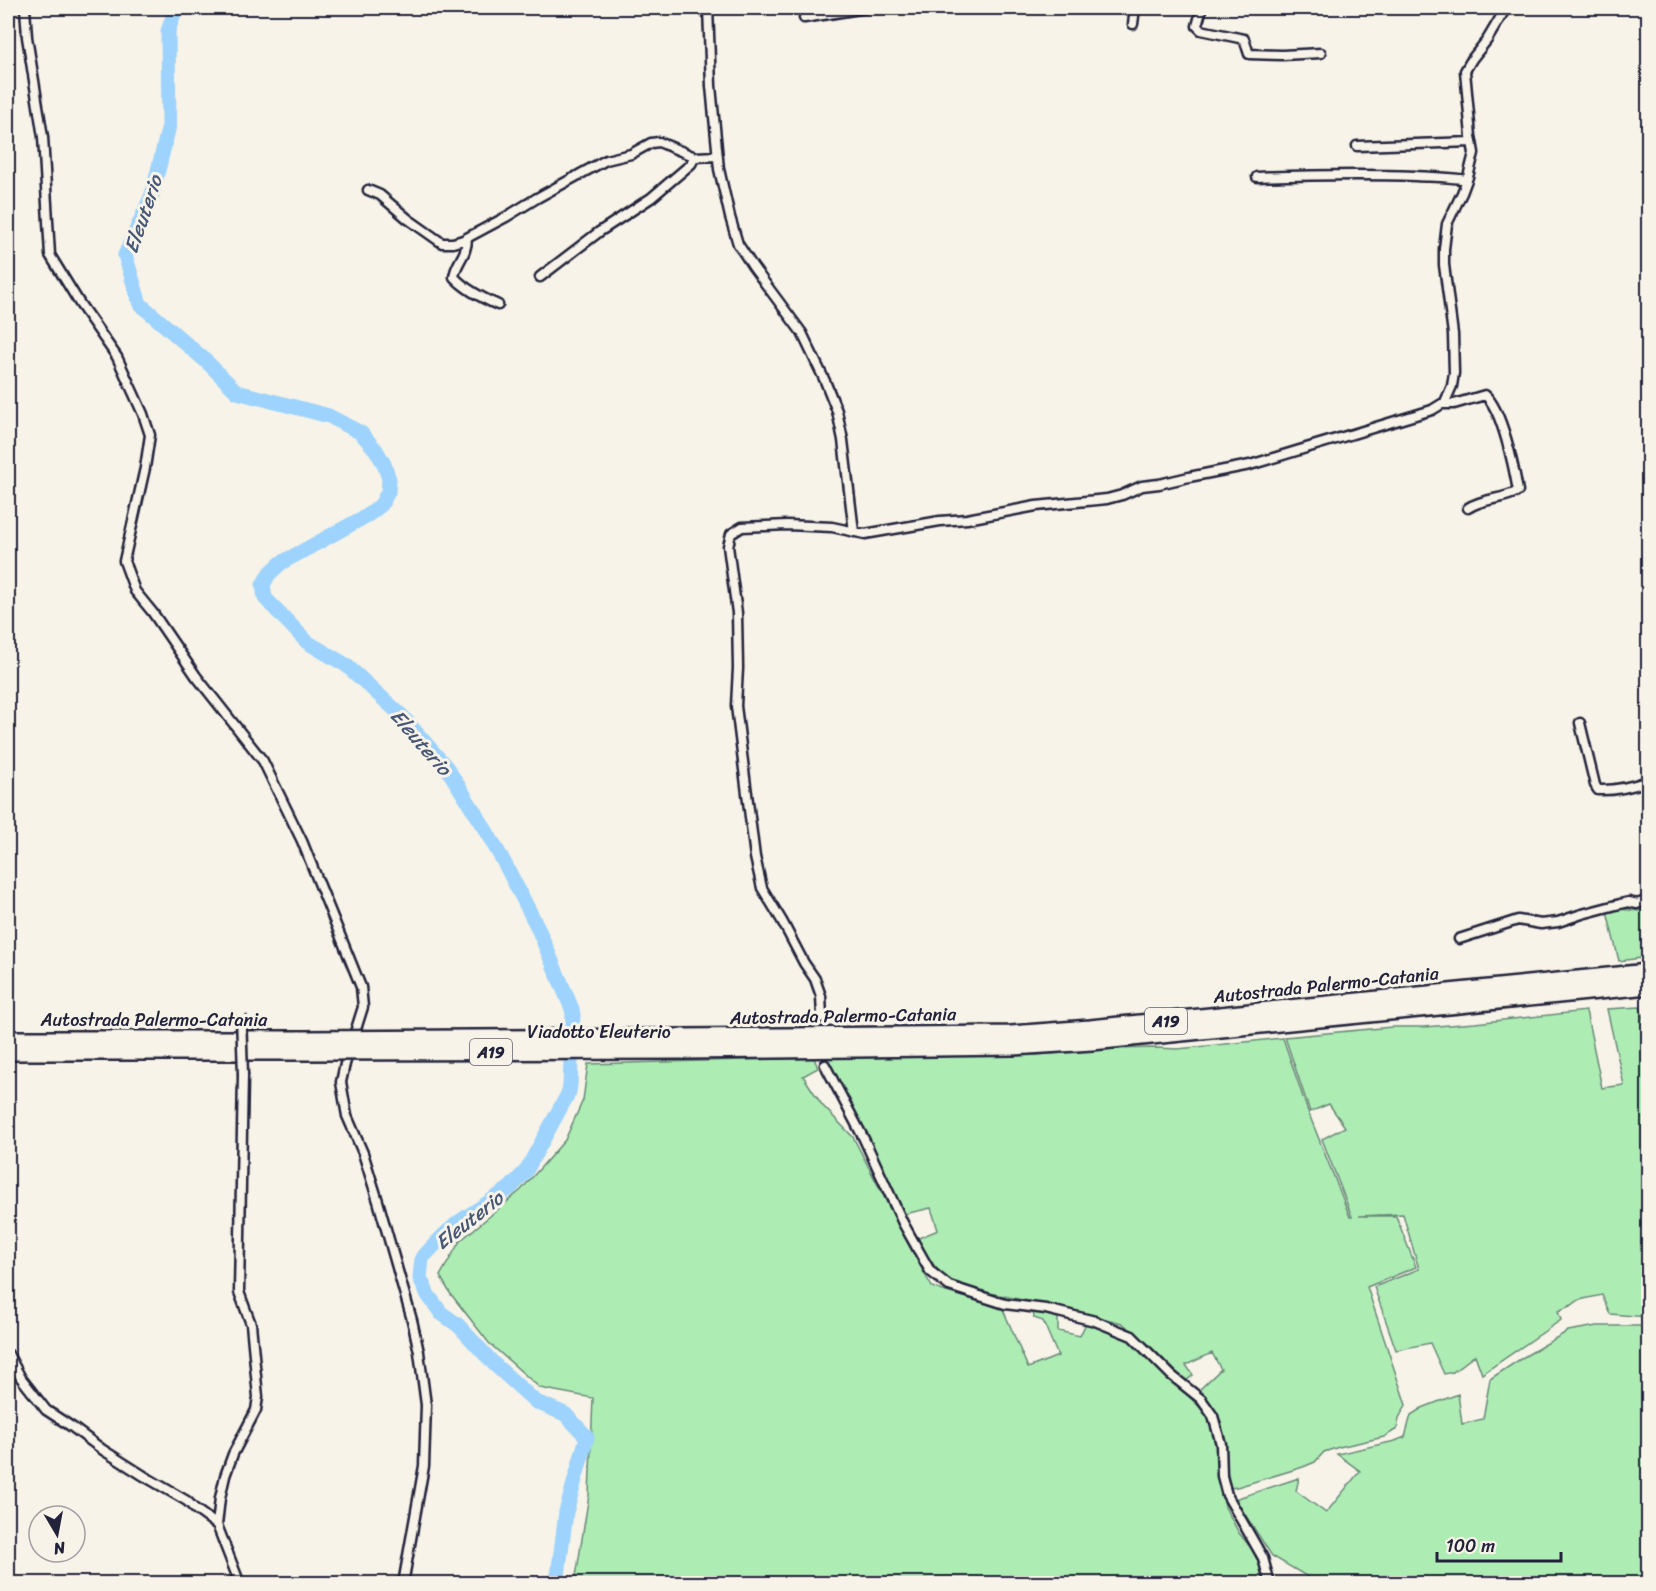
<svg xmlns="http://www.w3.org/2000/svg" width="1656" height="1591" font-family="Sriracha,sans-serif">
  <rect width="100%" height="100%" fill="#f7f3e8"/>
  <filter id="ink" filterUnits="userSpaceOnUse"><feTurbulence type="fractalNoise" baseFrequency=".0167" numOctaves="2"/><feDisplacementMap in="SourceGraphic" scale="12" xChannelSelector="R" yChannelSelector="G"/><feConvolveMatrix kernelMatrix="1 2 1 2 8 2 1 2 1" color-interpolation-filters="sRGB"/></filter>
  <g filter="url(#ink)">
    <!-- green -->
    <path fill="#adedb4" stroke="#688878" stroke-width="1.5" d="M1648,907V957L1619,961L1606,908L1640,911Z
      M1640,1007L1648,1037V1317L1610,1314L1602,1295L1579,1300L1572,1305L1558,1311L1561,1320L1482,1374L1475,1355L1453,1372L1444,1374L1430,1343L1396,1350L1374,1287L1419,1269L1403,1214L1359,1216H1396L1416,1267L1367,1287L1406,1405L1399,1418L1397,1429L1384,1437L1339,1447L1324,1452L1315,1462L1303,1467L1237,1487L1230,1488C1223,1461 1229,1434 1214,1409C1211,1402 1204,1396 1198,1391L1221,1369L1212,1353L1186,1365L1193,1375L1186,1381L1148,1344L1122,1323L1065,1309L962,1287C937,1274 931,1262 916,1239L938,1230L931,1208L905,1214L887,1176L881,1168L873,1146L865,1136L835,1077L828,1058L1036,1055L1111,1049L1156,1048L1178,1049L1283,1038L1307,1109L1350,1217H1352L1322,1139L1345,1127L1329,1104L1310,1112L1285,1037L1392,1027H1424L1475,1023L1586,1011L1602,1088L1624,1085L1607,1009Z
      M814,1058L818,1068L803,1076L822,1105L853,1137L914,1255L932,1287L946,1292L1002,1307L1028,1368L1058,1356L1043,1321L1034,1318L1033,1312L1058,1318V1331L1080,1336L1086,1323L1109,1330L1133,1343L1206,1413L1214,1437L1225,1507L1239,1533L1251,1548L1259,1563L1265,1583H575L589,1495L593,1398L540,1388L489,1343L450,1293L440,1276L460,1241L521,1190L565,1140L583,1100L588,1064Z
      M1597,1326H1648V1583H1313L1308,1577L1272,1556L1235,1499L1299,1478L1296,1491L1326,1513L1360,1471L1337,1454L1395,1441L1405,1437L1411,1415L1422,1408L1458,1394L1462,1424L1483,1419L1490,1379L1522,1358L1568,1331Z"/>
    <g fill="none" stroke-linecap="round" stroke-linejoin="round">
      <!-- river -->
      <path stroke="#9dd3fc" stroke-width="15" d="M176,8L168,31L169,126L152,195L125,255L140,304L206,361L237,392L329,416L361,433L376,450L384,464L389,479L388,492L381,505L368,515L281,563L269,574L263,585L265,598L307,642L346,665L401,715L447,768L481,822L505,864L537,926L572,1009L573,1015L570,1085L569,1092L526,1171L510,1188L459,1222L444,1235L422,1258L420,1278L428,1295L441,1313L458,1325L495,1365L536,1402L565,1414L587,1437L566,1512L557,1584"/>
      <!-- street-tunnel -->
      <path stroke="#ccc9c5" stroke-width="8" stroke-dasharray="8 4" stroke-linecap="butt" d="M822,1017L825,1065"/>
      <!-- street casing -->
      <g stroke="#22223b" stroke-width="13">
        <path id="street" d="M25,8L27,37L43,137L50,255L80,304L117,357L143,414L150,435L145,468L124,561L135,591L153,613L196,676L263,761L302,841L361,987L363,1007L345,1064L341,1082L347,1116L363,1153L378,1201L412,1320L419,1352L426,1405L424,1466L403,1584
          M708,8L711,86L719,169L730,217L738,244L753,267L802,333L825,381L837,411L843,440L854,532
          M1202,8L1197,26L1201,30L1244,39L1249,54L1282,55L1321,53
          M804,18L866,8
          M1133,24L1135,8
          M1357,146L1472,142
          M1257,177C1310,175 1363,174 1416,176C1433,177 1450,177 1467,180
          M368,190L380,195L408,219L442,243H453L463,240L506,217L537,198L606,160L631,154L651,143L659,142L695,157L718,156
          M467,238C467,257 456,261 454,277C466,290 482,298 498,305
          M540,277L599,232L651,198L691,164L695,157
          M1442,404H1454L1485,395C1502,409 1514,468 1518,491C1503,500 1483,498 1468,508
          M1580,723L1595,785L1598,790C1616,791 1631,787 1648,781
          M1459,939L1518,920L1541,924L1558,922L1582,914L1620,904L1629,902L1637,904L1648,900
          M822,1017L821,996L815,979L804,963L782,921L762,888L755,857L736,706L738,668L737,613L728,546L731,534L742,527L787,525L832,527L865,534L940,521L967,519L1036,506L1107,499L1122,495L1142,486L1159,484L1189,477L1250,465L1432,410L1445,402L1452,386L1454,373L1453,334L1444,265V249L1447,224L1462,193L1468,177L1474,153L1471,136L1465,71L1472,59L1487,40L1506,8
          M825,1065L864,1139L903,1223L930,1271L949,1286L1005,1304L1046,1309L1095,1321L1132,1336L1171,1375L1201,1399L1213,1416L1221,1444L1222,1476L1227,1495L1263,1558L1270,1584
          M8,1354L21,1378L46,1410L72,1427L103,1450L144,1476L187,1501L195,1509L217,1525
          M240,1584L217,1525L220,1498L225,1476L233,1454L256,1410L258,1397L251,1324L239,1292L243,1075"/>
      </g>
      <!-- highway casing -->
      <g stroke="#22223b" stroke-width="20">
        <path id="highway" d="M682,1037L1011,1034L1090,1028L1648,972
          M8,1039H300
          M683,1051L1013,1047L1092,1042L1648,986
          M8,1052H300"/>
      </g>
      <!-- street -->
      <use href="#street" stroke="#f7f3e8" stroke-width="8"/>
      <!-- highway -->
      <use href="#highway" stroke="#f7f3e8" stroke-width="15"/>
      <!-- street-bridge casing -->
      <g stroke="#22223b" stroke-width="13" stroke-linecap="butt">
        <path id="street-bridge" d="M241,1015L243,1075"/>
      </g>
      <!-- highway-bridge casing -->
      <g stroke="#22223b" stroke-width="20" stroke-linecap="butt">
        <path id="highway-bridge" d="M300,1039L682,1037
          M300,1052L683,1051"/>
      </g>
      <!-- street-bridge -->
      <use href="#street-bridge" stroke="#f7f3e8" stroke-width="8"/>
      <!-- highway-bridge -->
      <use href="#highway-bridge" stroke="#f7f3e8" stroke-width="15"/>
    </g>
  </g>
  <g text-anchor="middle" stroke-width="6" stroke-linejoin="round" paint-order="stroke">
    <!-- shield labels -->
    <g fill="#f7f3e8" stroke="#62616f" stroke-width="1.5">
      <rect x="1145" y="1008" width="42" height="26" rx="4.5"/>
      <rect x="470" y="1039" width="42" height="26" rx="4.5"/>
    </g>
    <g font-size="16" font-weight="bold" fill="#22223b">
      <text x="1166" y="1027">A19</text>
      <text x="491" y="1058">A19</text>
    </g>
    <!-- street labels -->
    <g font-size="18" fill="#22223b" stroke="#f7f3e8">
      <text transform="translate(1326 985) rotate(-6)" y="6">Autostrada Palermo-Catania</text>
      <text transform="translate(843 1016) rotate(-1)" y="6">Autostrada Palermo-Catania</text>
      <text x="154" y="1026">Autostrada Palermo-Catania</text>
      <text x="599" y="1038">Viadotto Eleuterio</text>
    </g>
    <!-- water labels -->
    <g font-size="20" font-style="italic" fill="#475775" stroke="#f7f3e8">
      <text transform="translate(143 214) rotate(-71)" y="7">Eleuterio</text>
      <text transform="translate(421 742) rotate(49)" y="7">Eleuterio</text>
      <text transform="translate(469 1220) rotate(-38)" y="7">Eleuterio</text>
    </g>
  </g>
  <!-- margin -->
  <rect width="1656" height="1591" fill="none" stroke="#f7f3e8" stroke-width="30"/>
  <rect x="15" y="15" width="1626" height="1561" fill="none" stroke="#22223b" stroke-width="2" filter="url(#ink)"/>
  <!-- north arrow -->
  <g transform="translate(57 1534) rotate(170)"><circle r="28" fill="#f7f3e8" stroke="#a29fa3" stroke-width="1.5"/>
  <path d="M0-4.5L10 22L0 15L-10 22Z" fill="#22223b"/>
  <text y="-9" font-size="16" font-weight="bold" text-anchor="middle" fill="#22223b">N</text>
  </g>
  <!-- scale -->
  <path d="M1437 1552v9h124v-9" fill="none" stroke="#22223b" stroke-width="3"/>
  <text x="1446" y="1552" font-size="18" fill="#22223b" stroke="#f7f3e8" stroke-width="4.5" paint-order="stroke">100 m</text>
</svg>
